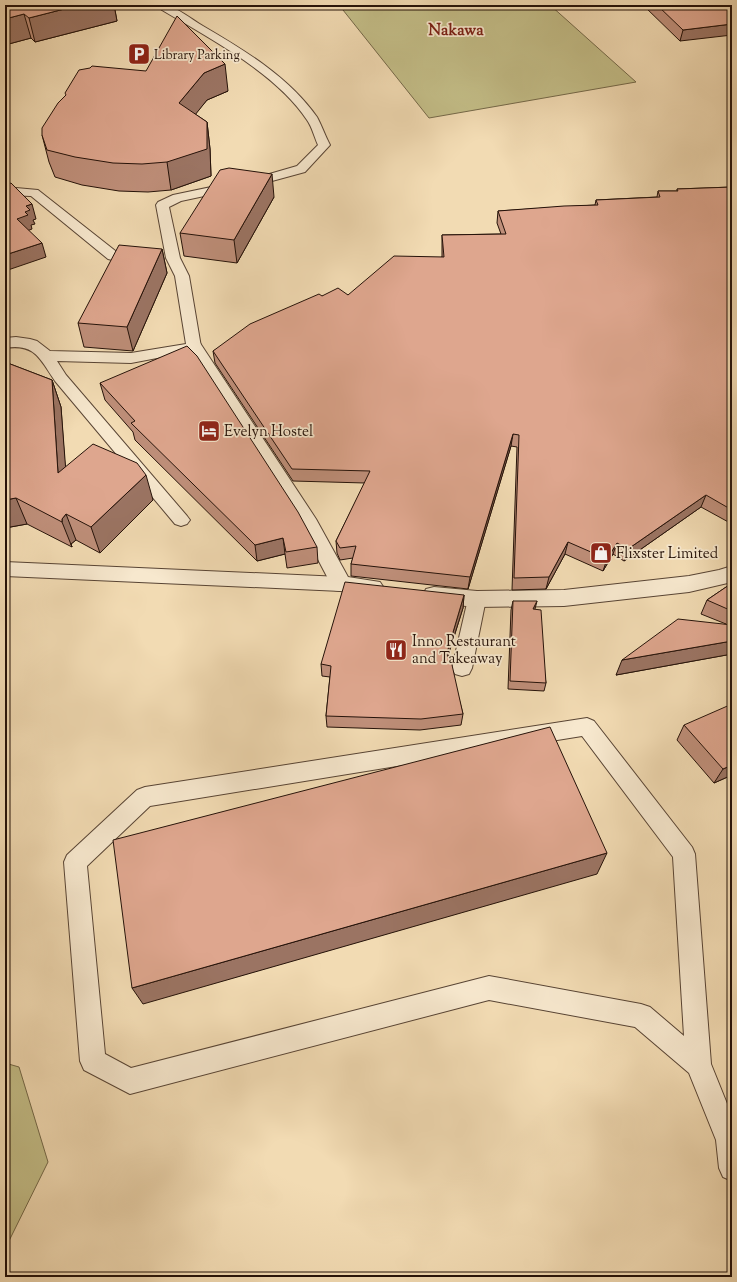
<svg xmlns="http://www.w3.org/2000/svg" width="737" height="1282" font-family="'Sorts Mill Goudy',serif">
  <rect width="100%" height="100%" fill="#f2dbb3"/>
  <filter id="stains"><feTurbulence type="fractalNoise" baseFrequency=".005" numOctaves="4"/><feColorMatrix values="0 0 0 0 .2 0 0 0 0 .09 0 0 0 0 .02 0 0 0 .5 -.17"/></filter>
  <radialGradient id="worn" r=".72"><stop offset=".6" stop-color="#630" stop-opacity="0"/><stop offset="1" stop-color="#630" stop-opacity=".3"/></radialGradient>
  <!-- green -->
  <path fill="#c3bd87" stroke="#746848" d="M339,5H550L636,82L429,118Z
    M5,1063L19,1067L48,1162L5,1249Z"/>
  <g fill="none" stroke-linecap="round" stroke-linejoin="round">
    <!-- lane casing -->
    <g stroke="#584434" stroke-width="2">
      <path id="lane" d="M165,5C178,8 191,19 203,26C244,50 289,77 317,117C322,126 325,136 330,145L305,172L261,184L181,201L169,207L180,258L189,276L201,347L199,350L131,363L57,361L66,375L187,516L190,520L187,524L181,526L175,524L55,381C40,359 35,343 5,348V338L16,337L30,339L37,341L50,351L131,353L186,344L175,276L166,258L156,205L158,202L173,195L259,177L297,166L318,145C314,136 312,127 307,120C276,73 209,38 162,10L160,8Z
        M5,187L38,190L118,253C126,255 135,255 144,257L146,260L144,263L129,264L108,259L31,196L5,195Z
        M5,562L341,577L347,579L350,584L347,589L341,591L5,576Z
        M477,592L483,594L486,599L472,668L469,674L462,676L455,674L452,668L468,599L471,594Z
        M587,718L594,721L692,847L695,854L711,1064L732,1116V1181L723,1177L719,1168L716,1140L689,1073L635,1027L489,1000L130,1094L84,1070L80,1061L64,862L67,855L137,790L145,787ZM582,736L673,857L684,1036L650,1007L641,1004L489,976L131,1068L105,1054L87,866L150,806Z"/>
    </g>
    <!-- street casing -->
    <g stroke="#584434" stroke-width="2">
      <path id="street" d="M194,342L200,343L316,519L348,577L380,582L384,588L380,594L373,596L334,590L301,527L185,347L188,343Z
        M732,566V582L689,592L564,606L477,607L434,603L426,601L423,595L426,589L434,587L477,591L564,590L689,576L719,570Z"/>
    </g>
    <!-- lane -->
    <use href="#lane" fill="#f7e8ce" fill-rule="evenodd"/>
    <!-- street -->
    <use href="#street" fill="#f7e8ce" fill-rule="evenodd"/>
  </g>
  <!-- wall -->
  <path fill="#bf8f7a" stroke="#251209" d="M5,5H114L117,21L35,42L31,38L5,45Z
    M643,5H732L680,41Z
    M228,91L207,100L195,114L207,122L210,149L211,176L171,190L148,192L119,191L82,185L55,177L49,162L42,135Z
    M732,187V524L701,507L624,561L613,554L603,571L565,554L546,589L512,590L517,447L511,446L468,589L351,576V564L353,558L340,560L337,553L336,541L365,483L293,481L215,363L213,351L322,296L348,295L442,257V235L501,234L497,223L498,211L595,205L596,200L657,197L658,191H677V189Z
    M274,197L237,263L184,256L180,233Z
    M162,249L167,273L133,351L84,347L78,323Z
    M5,362L52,380L61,407L65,467L153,500L100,553L76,540L71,544L72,547L27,524L5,528Z
    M100,383L317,547L318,563L287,568L285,554L257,561L135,440L133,432L105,400Z
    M732,583V654L616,675L726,624L701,614L707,600Z
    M464,595L463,608L448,656L463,714L461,725L420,730L327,727L326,716L330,677L322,676L321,664Z
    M513,601L535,610L546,683L544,691L508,689L511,610Z
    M684,725L732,775L714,783L677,740Z"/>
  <!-- shaded-wall -->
  <path fill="#9b7463" stroke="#251209" d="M80,5H114L117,21L35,42L29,18Z
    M24,14L31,38L5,45V19Z
    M732,24V35L680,41L683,30Z
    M225,64L228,91L207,100L183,130L179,103L204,73Z
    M207,122L210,149L211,176L171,190L167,162Z
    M272,174L274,197L237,263L234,240Z
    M32,204L36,219L33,220L35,224L31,225L32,229L22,233L17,219L25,212L26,206Z
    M42,243L46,257L5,271V255Z
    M162,249L167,273L133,351L127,327Z
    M52,380L61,407L68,499L58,473Z
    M513,434L511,446L468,589L470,577Z
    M146,475L153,500L100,553L91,527Z
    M706,495L701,507L624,561L628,549Z
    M16,498L27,524L5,528V500Z
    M66,514L76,540L71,544L72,547L62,522V519Z
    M283,538L285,554L257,561L255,545Z
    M568,542L565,554L546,589L549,577Z
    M617,543L613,554L603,571L607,559Z
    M464,595L463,608L444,668L446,656Z
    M537,601L535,609L531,617L533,609Z
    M732,641V654L616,675L622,660Z
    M732,765V775L714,783L723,769Z
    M607,853L597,874L143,1004L132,988Z"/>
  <!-- building -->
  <path fill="#dea68e" stroke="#251209" d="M5,5H80L29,18L24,14L5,19Z
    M657,5H732V24L683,30Z
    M177,16L225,64L204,73L179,103L207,122V149L167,162L142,164L113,163L75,157L47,150L42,135V128L58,103L66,95L65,93L79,70L90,68L92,66L146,71Z
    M229,168L272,174L234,240L180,233L220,170Z
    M11,183L32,204L26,206L30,210L25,212L28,215L17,219L42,243L5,255V185Z
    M732,187V510L706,495L628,549L617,543L607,559L568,542L549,577L514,578L519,435L513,434L470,577L351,564L356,546L340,548L336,541L370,471L292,469L213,351L250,324L319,294L322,296L338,288L348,295L394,256L444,257L442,235L506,234L498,211L564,206L598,205L596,200L660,197L658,191H678L677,189Z
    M119,245L162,249L127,327L78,323Z
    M187,346L197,356L298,512L317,547L286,552L283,538L255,545L131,423L135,421L100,383Z
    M5,362L52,380L58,473L93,444L137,463L146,475L91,527L66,514L62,519V522L16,498L5,500Z
    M345,582L464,595L446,656H450L463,714L421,719L326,716L331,666L321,664Z
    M732,583V611L707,600Z
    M513,601H537L533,609L541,610L546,683L510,681Z
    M678,619L732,625V641L622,660Z
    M732,704V765L723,769L684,725Z
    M550,727L607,853L132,988L113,840Z"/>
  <!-- icons -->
  <defs>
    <g id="parking-square" transform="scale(1.15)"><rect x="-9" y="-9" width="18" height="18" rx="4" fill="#8f2418" stroke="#f7e8ce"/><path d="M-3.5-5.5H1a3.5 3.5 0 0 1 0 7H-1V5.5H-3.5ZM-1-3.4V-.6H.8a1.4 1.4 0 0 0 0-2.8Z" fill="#fff"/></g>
    <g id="hotel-square" transform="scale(1.15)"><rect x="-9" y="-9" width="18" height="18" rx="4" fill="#8f2418" stroke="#f7e8ce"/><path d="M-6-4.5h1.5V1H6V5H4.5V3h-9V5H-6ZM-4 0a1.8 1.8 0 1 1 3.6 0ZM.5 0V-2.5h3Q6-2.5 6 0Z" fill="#fff"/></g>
    <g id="shop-square" transform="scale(1.15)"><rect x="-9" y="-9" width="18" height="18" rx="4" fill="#8f2418" stroke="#f7e8ce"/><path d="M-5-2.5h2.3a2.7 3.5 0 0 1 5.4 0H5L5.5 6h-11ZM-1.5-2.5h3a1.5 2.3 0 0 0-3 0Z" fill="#fff"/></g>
    <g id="restaurant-square" transform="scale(1.15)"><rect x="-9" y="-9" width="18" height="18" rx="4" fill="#8f2418" stroke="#f7e8ce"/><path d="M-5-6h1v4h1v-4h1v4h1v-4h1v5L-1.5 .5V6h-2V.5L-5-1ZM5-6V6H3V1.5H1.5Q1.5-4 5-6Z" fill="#fff"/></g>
  </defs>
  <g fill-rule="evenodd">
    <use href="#parking-square" x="139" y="54"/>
    <use href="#hotel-square" x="209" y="431"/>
    <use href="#shop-square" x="601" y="553"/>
    <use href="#restaurant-square" x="396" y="650"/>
  </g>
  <g text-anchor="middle" stroke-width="3.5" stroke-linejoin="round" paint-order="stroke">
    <!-- far-poi labels -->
    <g font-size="13" fill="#251209" stroke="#f7e8ce" text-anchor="start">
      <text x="154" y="59">Library Parking</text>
    </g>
    <!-- poi labels -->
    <g font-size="15" fill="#251209" stroke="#f7e8ce" text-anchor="start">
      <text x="224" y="436">Evelyn Hostel</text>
      <text x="616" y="558">Flixster Limited</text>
      <text x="412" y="646">Inno Restaurant<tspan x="412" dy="17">and Takeaway</tspan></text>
    </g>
    <!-- far-district labels -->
    <g font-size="16" font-weight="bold" fill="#7a1f14" stroke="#f7e8ce">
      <text x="456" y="35">Nakawa</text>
    </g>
  </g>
  <!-- margin -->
  <rect width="737" height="1282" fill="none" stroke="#f2dbb3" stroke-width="20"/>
  <rect x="6" y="6" width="725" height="1270" fill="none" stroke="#251209" stroke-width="2"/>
  <rect x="10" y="10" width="717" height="1262" fill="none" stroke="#251209"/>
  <rect width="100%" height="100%" filter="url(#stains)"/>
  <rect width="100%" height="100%" fill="url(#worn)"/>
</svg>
